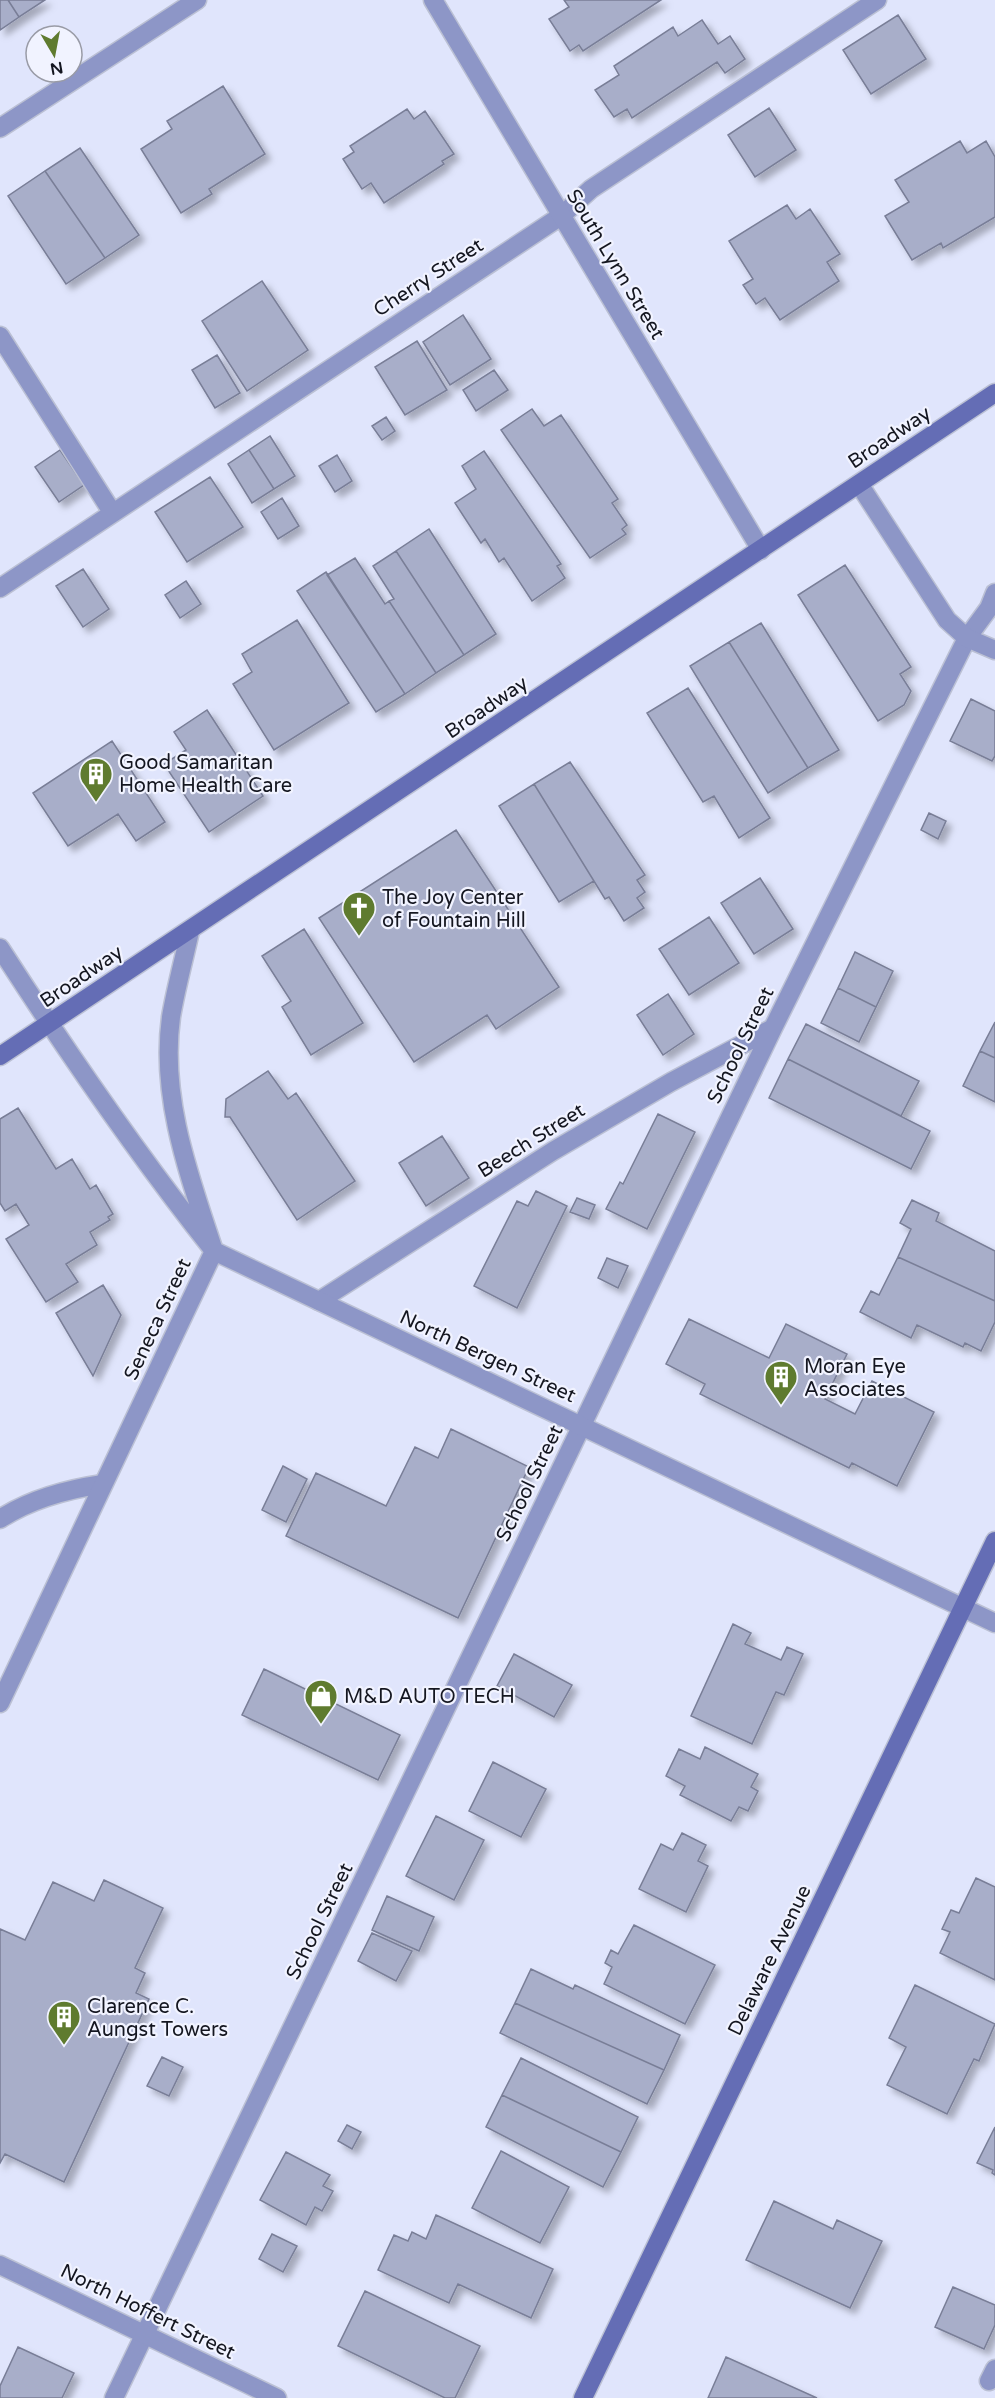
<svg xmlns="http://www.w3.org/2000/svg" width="995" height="2398" font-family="'Varela Round',sans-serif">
  <defs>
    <filter id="shadow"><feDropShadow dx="5.5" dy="5.5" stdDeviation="3" flood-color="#0004"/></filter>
  </defs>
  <rect width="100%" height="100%" fill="#e0e5fc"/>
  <!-- building -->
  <path fill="#a8aec9" stroke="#797e97" stroke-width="1.5" filter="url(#shadow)" d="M0,0H8L19,17L0,30Z
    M8,0H45L19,17Z
    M564,0H661L583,51L579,45L570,51L549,19L569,7Z
    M898,15L926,59L871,94L843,50Z
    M702,20L718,44L730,36L745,59L725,73L717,62L632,118L627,109L614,117L595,90L619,75L614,66L673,27L678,36Z
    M223,86L265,154L209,189L212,194L181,213L141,149L172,129L167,121Z
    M769,108L796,150L755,177L728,135Z
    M407,109L414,119L425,111L454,154L442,161L444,164L384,203L371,183L362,189L343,159L354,152L350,146Z
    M960,141L967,153L986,141L995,157V217L943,248L941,243L912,260L885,216L909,202L895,180Z
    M80,148L139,235L105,258L45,171Z
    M45,171L105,258L66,284L8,196Z
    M787,205L796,219L810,209L840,254L827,262L839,281L780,320L765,298L756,304L743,285L753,279L729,241Z
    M262,281L308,350L247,391L202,321Z
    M463,315L491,359L450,385L423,342Z
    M417,341L447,390L405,415L375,367Z
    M217,355L240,393L215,408L192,370Z
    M494,370L508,390L476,411L463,390Z
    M532,409L544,426L561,415L618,499L612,503L627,525L622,529L626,534L590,558L501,430Z
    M386,417L395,431L382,440L372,426Z
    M270,436L295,476L274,489L249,450Z
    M60,450L84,485L59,502L35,467Z
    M249,450L274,489L252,503L228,464Z
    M484,451L561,564L557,566L565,578L532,601L504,558L499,562L485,539L481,543L455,503L476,489L462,466Z
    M337,455L352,481L335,492L319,466Z
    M210,477L243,527L187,562L155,512Z
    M282,498L299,526L278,539L261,512Z
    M429,529L496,634L464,655L396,551Z
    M396,551L464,655L436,673L389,601L394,599L373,566Z
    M355,558L385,604L389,601L436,673L405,694L327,575Z
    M845,565L911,667L900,674L911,691L904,705L878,721L798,595Z
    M83,569L109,609L83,627L56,586Z
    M326,572L405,694L376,712L297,591Z
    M186,581L201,604L180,618L165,595Z
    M297,620L349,703L274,750L233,684L252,672L242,654Z
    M761,623L839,750L808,768L729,642Z
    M729,642L808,768L768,793L690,666Z
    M688,688L770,818L739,838L714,796L703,802L647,713Z
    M971,699L995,711V756L992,761L950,741Z
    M207,710L263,796L209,832L164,764L186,750L174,732Z
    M112,741L165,822L136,841L118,814L68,846L33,793Z
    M570,762L645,875L637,880L645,892L637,898L644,908L624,921L609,897L605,899L534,784Z
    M534,784L594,881L559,902L499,806Z
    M929,813L946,821L938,839L921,830Z
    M456,830L559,987L496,1029L487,1015L414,1062L319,918Z
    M760,878L793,929L754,954L721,903Z
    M709,917L739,963L689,995L659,949Z
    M304,929L363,1023L311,1055L282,1007L291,1001L262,956Z
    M855,952L893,971L876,1007L838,988Z
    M838,988L876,1007L859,1042L821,1023Z
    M668,994L694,1034L663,1055L637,1015Z
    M995,1022V1058L980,1051Z
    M806,1024L919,1081L901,1116L788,1059Z
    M980,1051L995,1058V1102L963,1086Z
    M788,1059L930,1131L911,1169L769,1098Z
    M268,1071L288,1099L296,1093L355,1181L297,1220L230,1117H225L226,1099Z
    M18,1108L56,1169L72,1159L90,1189L96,1185L113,1214L108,1217L110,1220L90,1232L97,1245L66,1264L78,1282L46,1302L6,1239L29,1225L16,1204L5,1211L0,1203V1119Z
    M658,1114L695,1132L647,1229L606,1209L620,1182L623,1184Z
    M442,1136L469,1178L426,1206L399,1163Z
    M536,1191L567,1206L517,1308L474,1286L517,1201L528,1206Z
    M577,1198L595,1205L589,1219L570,1212Z
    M912,1200L939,1213L936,1221L995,1251V1301L898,1257L911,1229L900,1223Z
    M898,1257L995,1301V1322L981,1351L965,1343L963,1347L917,1325L911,1338L860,1312L871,1291L879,1295Z
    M607,1258L628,1266L618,1288L598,1278Z
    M103,1285L121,1315L93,1376L56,1313Z
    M689,1319L769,1358L786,1324L847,1354L825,1399L855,1414L872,1381L934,1412L897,1486L852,1463L849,1468L700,1394L705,1384L666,1364Z
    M451,1429L529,1467L458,1618L286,1536L316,1473L386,1506L415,1447L438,1458Z
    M283,1466L307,1479L286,1522L262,1510Z
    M733,1624L751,1633L745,1644L781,1660L787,1647L803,1654L784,1695L776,1692L752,1744L691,1716Z
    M514,1654L572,1685L554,1717L497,1686Z
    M264,1669L400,1735L378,1780L242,1715Z
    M705,1747L758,1774L751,1787L758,1791L748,1811L739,1807L731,1821L680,1795L685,1786L666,1776L679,1749L700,1759Z
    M493,1762L546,1789L521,1837L469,1811Z
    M436,1816L484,1840L454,1900L406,1876Z
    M682,1833L706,1845L698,1861L708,1866L686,1912L639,1889L661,1844L673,1850Z
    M976,1878L995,1887V1980L940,1953L950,1932L942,1929L951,1910L959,1913Z
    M104,1880L163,1908L135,1968L145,1973L136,1993L149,1999L64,2182L5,2154L0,2163V1929L25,1940L53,1882L94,1901Z
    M387,1896L434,1917L419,1951L372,1930Z
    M634,1925L715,1965L685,2024L604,1984L612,1967L605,1963L611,1950L618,1954Z
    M372,1933L412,1951L396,1981L358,1961Z
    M531,1969L573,1989L575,1985L680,2035L664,2070L515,2003Z
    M915,1985L995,2024L979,2061L974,2059L947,2114L887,2085L906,2047L889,2038Z
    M515,2003L664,2070L647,2104L500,2033Z
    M162,2057L183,2067L169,2096L147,2086Z
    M521,2058L638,2117L621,2152L502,2095Z
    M502,2095L621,2152L603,2187L486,2127Z
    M347,2125L361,2132L352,2149L338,2141Z
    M995,2127V2175L992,2173L993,2170L977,2163Z
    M501,2151L569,2187L540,2243L472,2208Z
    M286,2152L330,2175L323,2186L333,2191L322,2211L315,2207L306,2225L260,2200Z
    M774,2201L833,2229L837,2220L882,2241L850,2308L746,2260Z
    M436,2215L553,2269L531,2318L458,2284L449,2303L378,2270L394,2235L408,2241L412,2232L426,2239Z
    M272,2234L297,2246L283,2272L259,2259Z
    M953,2287L995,2305V2325L984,2349L935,2327Z
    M365,2291L480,2346L455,2398H445L338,2346Z
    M18,2347L74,2373L62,2398H0V2386Z
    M726,2357L817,2398H708Z"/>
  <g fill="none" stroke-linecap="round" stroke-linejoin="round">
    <!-- lane casing -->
    <g stroke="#bbc0d4" stroke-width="21">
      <path id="lane" d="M0,336L112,512
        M0,588L561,216L591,189L877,0
        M319,1301L553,1151L671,1082L773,1028
        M0,1519C29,1500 69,1489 103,1484
        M989,2381L995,2369
        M114,2398L773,1028L967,638L989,608L995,593"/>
    </g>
    <!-- street casing -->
    <g stroke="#bbc0d4" stroke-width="21">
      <path id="street" d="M433,0L761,550
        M0,128L197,0
        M859,484L947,620L967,638L995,650
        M0,948C67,1052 137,1154 214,1251L995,1623
        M0,1703L214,1251C189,1175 160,1098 171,1017C176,988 184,959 190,931
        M0,2265L277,2398"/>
    </g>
    <!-- secondary casing -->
    <g stroke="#bbc0d4" stroke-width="21">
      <path id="secondary" d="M0,1056L995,393
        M583,2398L995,1541"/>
    </g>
    <!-- lane -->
    <use href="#lane" stroke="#8d96c7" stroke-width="18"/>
    <!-- street -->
    <use href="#street" stroke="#8d96c7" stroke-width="18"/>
    <!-- secondary -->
    <use href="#secondary" stroke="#646db5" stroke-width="18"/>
  </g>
  <!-- icons -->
  <defs>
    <g id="building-pin" transform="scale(1.725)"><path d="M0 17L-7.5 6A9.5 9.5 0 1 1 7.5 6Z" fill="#5f7b2f" stroke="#f1f3ff"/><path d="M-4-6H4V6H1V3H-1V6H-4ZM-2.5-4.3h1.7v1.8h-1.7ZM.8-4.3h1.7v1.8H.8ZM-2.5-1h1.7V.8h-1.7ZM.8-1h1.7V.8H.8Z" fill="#fff"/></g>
    <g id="church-pin" transform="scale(1.725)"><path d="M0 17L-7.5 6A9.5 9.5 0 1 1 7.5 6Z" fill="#5f7b2f" stroke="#f1f3ff"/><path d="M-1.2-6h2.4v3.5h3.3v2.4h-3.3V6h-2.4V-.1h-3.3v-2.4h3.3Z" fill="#fff"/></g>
    <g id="shop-pin" transform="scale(1.725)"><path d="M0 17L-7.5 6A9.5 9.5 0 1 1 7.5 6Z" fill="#5f7b2f" stroke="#f1f3ff"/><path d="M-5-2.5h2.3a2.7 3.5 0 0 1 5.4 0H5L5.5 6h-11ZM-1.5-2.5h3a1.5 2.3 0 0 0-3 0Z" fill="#fff"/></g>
  </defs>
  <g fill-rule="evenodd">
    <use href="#building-pin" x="96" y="774"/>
    <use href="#church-pin" x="359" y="908"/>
    <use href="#building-pin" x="781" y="1377"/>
    <use href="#shop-pin" x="321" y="1696"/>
    <use href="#building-pin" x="64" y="2017"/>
  </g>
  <g text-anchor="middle" stroke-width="4.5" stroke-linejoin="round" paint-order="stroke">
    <!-- street labels -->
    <g font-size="20" fill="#141620" stroke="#f1f3ff">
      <text transform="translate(616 264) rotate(59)" y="7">South Lynn Street</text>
      <text transform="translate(428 277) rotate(-33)" y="7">Cherry Street</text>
      <text transform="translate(889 437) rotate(-34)" y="7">Broadway</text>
      <text transform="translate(486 707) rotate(-34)" y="7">Broadway</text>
      <text transform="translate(81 976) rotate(-34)" y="7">Broadway</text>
      <text transform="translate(740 1045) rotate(-64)" y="7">School Street</text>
      <text transform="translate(531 1140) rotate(-32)" y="7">Beech Street</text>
      <text transform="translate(157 1319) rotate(-65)" y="7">Seneca Street</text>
      <text transform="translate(488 1356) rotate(25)" y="7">North Bergen Street</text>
      <text transform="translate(529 1483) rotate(-64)" y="7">School Street</text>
      <text transform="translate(319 1921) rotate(-64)" y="7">School Street</text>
      <text transform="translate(769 1960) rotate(-64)" y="7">Delaware Avenue</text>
      <text transform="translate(148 2311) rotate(26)" y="7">North Hoffert Street</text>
    </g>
    <!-- poi labels -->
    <g font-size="20" fill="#141620" stroke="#f1f3ff" text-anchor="start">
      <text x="119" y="769">Good Samaritan<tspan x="119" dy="23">Home Health Care</tspan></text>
      <text x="382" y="904">The Joy Center<tspan x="382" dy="23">of Fountain Hill</tspan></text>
      <text x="804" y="1373">Moran Eye<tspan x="804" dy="23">Associates</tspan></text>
      <text x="344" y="1703">M&amp;D AUTO TECH</text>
      <text x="87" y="2013">Clarence C.<tspan x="87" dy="23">Aungst Towers</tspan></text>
    </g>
  </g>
  <!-- north arrow -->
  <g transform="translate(54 54) rotate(170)"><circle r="28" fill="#f1f3ff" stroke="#999ba6" stroke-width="1.5"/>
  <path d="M0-4.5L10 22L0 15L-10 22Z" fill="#5f7b2f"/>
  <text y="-9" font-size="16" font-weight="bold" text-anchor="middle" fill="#141620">N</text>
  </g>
</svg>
